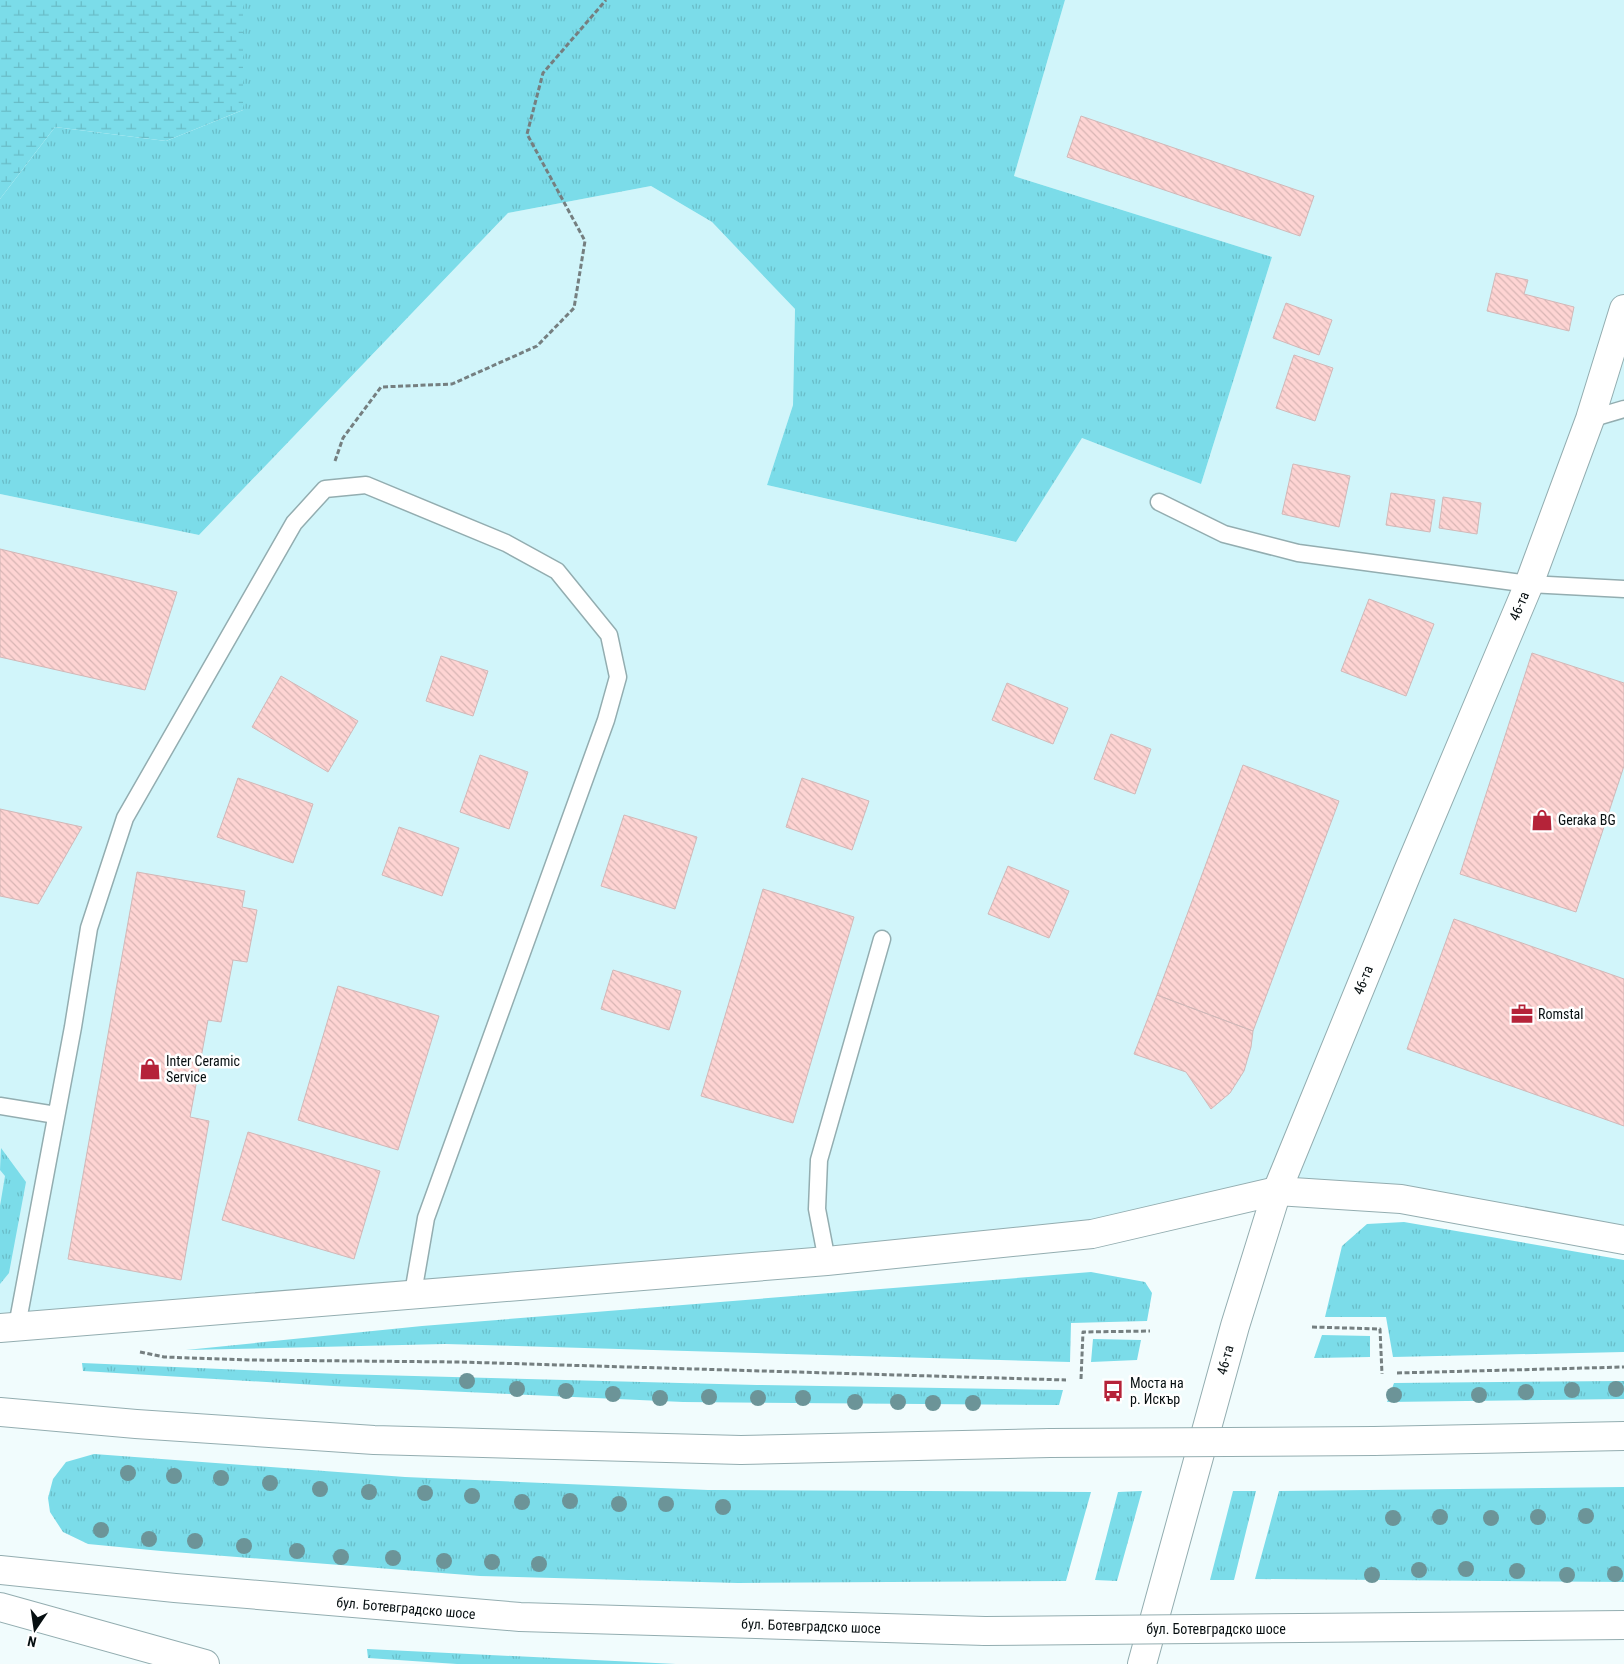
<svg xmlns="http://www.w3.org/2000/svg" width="1624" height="1664" font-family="'Roboto Condensed',sans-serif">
  <defs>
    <pattern id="grass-tufts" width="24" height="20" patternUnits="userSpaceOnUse" patternTransform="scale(1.25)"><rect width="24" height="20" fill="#7bdce9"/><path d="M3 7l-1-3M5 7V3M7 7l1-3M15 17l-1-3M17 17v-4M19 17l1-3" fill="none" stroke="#69bcc7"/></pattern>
    <pattern id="wetland-marsh" width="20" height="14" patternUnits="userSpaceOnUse" patternTransform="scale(1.25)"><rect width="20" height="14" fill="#7bdce9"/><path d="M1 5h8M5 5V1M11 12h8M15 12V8" fill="none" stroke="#69bcc7"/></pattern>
    <pattern id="building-back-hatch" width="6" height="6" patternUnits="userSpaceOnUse" patternTransform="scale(1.25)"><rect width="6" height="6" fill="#fed4d3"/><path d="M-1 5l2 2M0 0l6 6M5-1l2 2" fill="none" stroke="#d8b5b4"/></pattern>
  </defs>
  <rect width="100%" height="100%" fill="#f1fcfd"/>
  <!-- built -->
  <path fill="#d1f5fa" d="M1065,0H1624V1240L1277,1191L1092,1234L0,1324V494L199,535L508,213L651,186L712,222L795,309L793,405L767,485L1015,542L1082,438L1201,484L1272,257L1014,176Z"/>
  <!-- grass -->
  <path fill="url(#grass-tufts)" d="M243,0H1065L1014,176L1272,257L1201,484L1082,438L1016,542L767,485L793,405L795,309L712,222L651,186L508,213L199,535L0,494V199L55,127L166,141L243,110Z
    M1,1148L26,1182L9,1273L0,1284V1206L5,1176L0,1170Z
    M1404,1222L1624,1260V1352L1393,1357L1386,1317H1325L1342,1246L1367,1224Z
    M1091,1272L1145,1282L1152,1293L1147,1321L1071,1323L1070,1362L445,1344L186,1350L422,1326Z
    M1322,1335L1370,1336V1357L1314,1358Z
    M1093,1339L1141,1340L1137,1360L1091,1362Z
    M82,1363L338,1374L757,1385L1063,1390L1059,1405L683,1402L333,1386L83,1371Z
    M1624,1381V1399L1387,1402L1394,1383Z
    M94,1454L405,1477L708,1490L1091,1492L1066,1581L738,1583L480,1576L161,1551L88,1544L63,1532L50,1512L48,1498L53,1479L66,1462Z
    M1624,1487V1582L1255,1579L1279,1491Z
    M1142,1491L1117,1581L1095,1580L1118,1492Z
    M1233,1491H1256L1234,1580H1210Z
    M367,1649L676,1664H457L368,1658Z"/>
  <!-- wetland -->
  <path fill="url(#wetland-marsh)" d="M0,0H243V110L166,141L55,127L0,199Z"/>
  <!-- building -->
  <path fill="url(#building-back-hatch)" stroke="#d1b8b8" d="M1081,116L1314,196L1300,236L1067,157Z
    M1496,273L1528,280L1524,294L1574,307L1569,331L1487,311Z
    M1286,303L1332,320L1319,355L1273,338Z
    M1294,355L1333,368L1315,421L1276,408Z
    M1293,464L1350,476L1339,527L1282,514Z
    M1391,493L1435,500L1430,532L1386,525Z
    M1443,497L1481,503L1477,534L1439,528Z
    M0,549L177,592L145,690L0,657Z
    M1369,599L1434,624L1406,696L1341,671Z
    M1532,653L1624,683V766L1576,912L1460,874Z
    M441,656L488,671L473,716L426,701Z
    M281,676L358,721L328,772L252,727Z
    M1007,683L1068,708L1053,744L992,720Z
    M1111,734L1151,749L1135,794L1094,779Z
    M480,755L528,772L509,829L460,812Z
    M1243,765L1339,801L1253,1031L1157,995Z
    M238,778L313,804L293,863L217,837Z
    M802,778L869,801L852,850L786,827Z
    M0,809L82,827L38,904L0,896Z
    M624,815L697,837L675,909L601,886Z
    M399,827L459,848L442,896L382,875Z
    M1008,866L1069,891L1049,938L988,914Z
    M137,872L245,891L242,907L257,910L247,962L233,960L221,1022L208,1020L190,1117L209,1121L181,1280L68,1259Z
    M763,889L854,917L793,1123L701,1096Z
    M1454,919L1624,979V1126L1407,1049Z
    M613,970L681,991L669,1030L601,1009Z
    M338,986L439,1016L398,1150L298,1120Z
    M1157,995L1253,1031L1251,1047L1244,1071L1230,1093L1211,1109L1186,1072L1134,1054Z
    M248,1132L380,1171L354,1259L222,1220Z"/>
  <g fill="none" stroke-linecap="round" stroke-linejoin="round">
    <!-- service casing -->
    <g stroke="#93adb0" stroke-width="19">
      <path id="service" d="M1590,419L1624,409
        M1159,502L1224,534L1298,553L1529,584L1624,589
        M0,1106L56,1115
        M827,1261L817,1209L819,1160L882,939
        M17,1326L73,1027L89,928L125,818L294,523L325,489L366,485L506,543L557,571L609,635L618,677L606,720L426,1218L413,1293"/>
    </g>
    <!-- minor casing -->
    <g stroke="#93adb0" stroke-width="30">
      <path id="minor" d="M1277,1191L1408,871L1529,584L1590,419L1624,309"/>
    </g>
    <!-- tertiary casing -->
    <g stroke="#93adb0" stroke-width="30">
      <path id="tertiary" d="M1142,1664L1235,1326L1277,1191"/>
    </g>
    <!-- primary casing -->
    <g stroke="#93adb0" stroke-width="30">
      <path id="primary" d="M0,1328L827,1261L1092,1234L1277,1191L1401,1199L1624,1240
        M0,1412L136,1424L374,1440L741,1450L1050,1443
        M1374,1441L1624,1436
        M0,1570L175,1588L520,1617L985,1631
        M0,1607L205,1664
        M1301,1628L1624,1625"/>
    </g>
    <!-- path -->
    <path stroke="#757f80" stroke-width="3" stroke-dasharray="5 2.5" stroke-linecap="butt" d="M335,461L343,438L381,387L452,384L537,346L574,308L585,241L527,134L543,73L606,0
      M1312,1327L1380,1329L1382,1374
      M140,1352L164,1357L249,1360L460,1362L1066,1380
      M1397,1373L1624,1367
      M1081,1379L1083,1332L1150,1331"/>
    <!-- service -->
    <use href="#service" stroke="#fff" stroke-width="16"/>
    <!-- minor -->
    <use href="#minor" stroke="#fff" stroke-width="28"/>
    <!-- tertiary -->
    <use href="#tertiary" stroke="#fff" stroke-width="28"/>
    <!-- primary -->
    <use href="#primary" stroke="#fff" stroke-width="28"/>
    <!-- primary-bridge casing -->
    <g stroke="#93adb0" stroke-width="30" stroke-linecap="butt">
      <path id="primary-bridge" d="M1050,1443L1374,1441
        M985,1631L1301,1628"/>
    </g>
    <!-- primary-bridge -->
    <use href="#primary-bridge" stroke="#fff" stroke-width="28"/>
  </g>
  <!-- trees -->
  <g fill="#6c9498">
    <circle cx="467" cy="1381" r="8"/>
    <circle cx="517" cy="1389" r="8"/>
    <circle cx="1616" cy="1389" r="8"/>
    <circle cx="1572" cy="1390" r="8"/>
    <circle cx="566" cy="1391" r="8"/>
    <circle cx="1526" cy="1392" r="8"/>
    <circle cx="613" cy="1394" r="8"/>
    <circle cx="1394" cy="1395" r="8"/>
    <circle cx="1479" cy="1395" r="8"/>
    <circle cx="709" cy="1397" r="8"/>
    <circle cx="660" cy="1398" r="8"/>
    <circle cx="758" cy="1398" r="8"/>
    <circle cx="803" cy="1398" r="8"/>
    <circle cx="855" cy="1402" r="8"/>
    <circle cx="898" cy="1402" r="8"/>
    <circle cx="933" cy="1403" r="8"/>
    <circle cx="973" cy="1403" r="8"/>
    <circle cx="128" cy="1473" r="8"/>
    <circle cx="174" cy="1476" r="8"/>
    <circle cx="221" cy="1478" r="8"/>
    <circle cx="270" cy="1483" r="8"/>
    <circle cx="320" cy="1489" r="8"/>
    <circle cx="369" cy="1492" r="8"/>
    <circle cx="425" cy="1493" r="8"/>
    <circle cx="472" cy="1496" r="8"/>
    <circle cx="570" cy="1501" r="8"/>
    <circle cx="522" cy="1502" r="8"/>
    <circle cx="619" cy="1504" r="8"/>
    <circle cx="666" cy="1504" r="8"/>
    <circle cx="723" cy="1507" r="8"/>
    <circle cx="1586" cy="1516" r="8"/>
    <circle cx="1440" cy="1517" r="8"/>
    <circle cx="1538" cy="1517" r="8"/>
    <circle cx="1393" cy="1518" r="8"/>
    <circle cx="1491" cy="1518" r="8"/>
    <circle cx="101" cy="1530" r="8"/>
    <circle cx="149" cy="1539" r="8"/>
    <circle cx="195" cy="1541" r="8"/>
    <circle cx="244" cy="1546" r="8"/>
    <circle cx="297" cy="1551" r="8"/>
    <circle cx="341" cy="1557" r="8"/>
    <circle cx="393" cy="1558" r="8"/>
    <circle cx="444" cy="1561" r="8"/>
    <circle cx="492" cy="1562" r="8"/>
    <circle cx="539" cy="1564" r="8"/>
    <circle cx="1466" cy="1569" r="8"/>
    <circle cx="1419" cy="1570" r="8"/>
    <circle cx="1517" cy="1571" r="8"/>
    <circle cx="1615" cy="1574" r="8"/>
    <circle cx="1372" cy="1575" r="8"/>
    <circle cx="1567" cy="1575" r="8"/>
  </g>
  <!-- icons -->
  <defs>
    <g id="shop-bare" transform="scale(1.725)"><path d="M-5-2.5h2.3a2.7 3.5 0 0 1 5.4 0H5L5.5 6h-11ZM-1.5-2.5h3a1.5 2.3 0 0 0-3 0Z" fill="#b52339" stroke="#fff" stroke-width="2.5" paint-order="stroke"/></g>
    <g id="office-bare" transform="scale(1.725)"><path d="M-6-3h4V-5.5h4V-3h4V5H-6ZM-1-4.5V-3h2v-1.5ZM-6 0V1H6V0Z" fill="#b52339" stroke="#fff" stroke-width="2.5" paint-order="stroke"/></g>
    <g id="bus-bare" transform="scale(1.725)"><path d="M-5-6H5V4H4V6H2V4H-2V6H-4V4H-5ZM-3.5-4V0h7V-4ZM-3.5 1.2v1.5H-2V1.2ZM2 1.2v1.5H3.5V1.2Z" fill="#b52339" stroke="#fff" stroke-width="2.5" paint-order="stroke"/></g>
  </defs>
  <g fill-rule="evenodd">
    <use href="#shop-bare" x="1542" y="820"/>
    <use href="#office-bare" x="1522" y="1014"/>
    <use href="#shop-bare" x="150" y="1069"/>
    <use href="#bus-bare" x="1113" y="1391"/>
  </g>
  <g text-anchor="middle" stroke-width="5" stroke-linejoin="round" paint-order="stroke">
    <!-- street labels -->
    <g font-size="14" fill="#070f11" stroke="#fff">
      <text transform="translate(1519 606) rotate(-67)" y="5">46-та</text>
      <text transform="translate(1363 980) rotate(-68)" y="5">46-та</text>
      <text transform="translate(1225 1360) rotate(-75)" y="5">46-та</text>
      <text transform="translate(406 1608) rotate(5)" y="5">бул. Ботевградско шосе</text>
      <text transform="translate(811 1626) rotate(2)" y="5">бул. Ботевградско шосе</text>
      <text x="1216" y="1634">бул. Ботевградско шосе</text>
    </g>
    <!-- poi labels -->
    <g font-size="14" fill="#070f11" stroke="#fff" text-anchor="start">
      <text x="1558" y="825">Geraka BG</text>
      <text x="1538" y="1019">Romstal</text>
      <text x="166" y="1066">Inter Ceramic<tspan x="166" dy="16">Service</tspan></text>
      <text x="1130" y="1388">Моста на<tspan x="1130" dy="16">р. Искър</tspan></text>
    </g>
  </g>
  <!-- north arrow -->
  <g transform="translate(35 1629) rotate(193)" stroke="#ffffff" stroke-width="4" paint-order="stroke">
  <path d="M0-4L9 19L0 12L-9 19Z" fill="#070f11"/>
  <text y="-8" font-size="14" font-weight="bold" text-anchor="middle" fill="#070f11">N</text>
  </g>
</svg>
